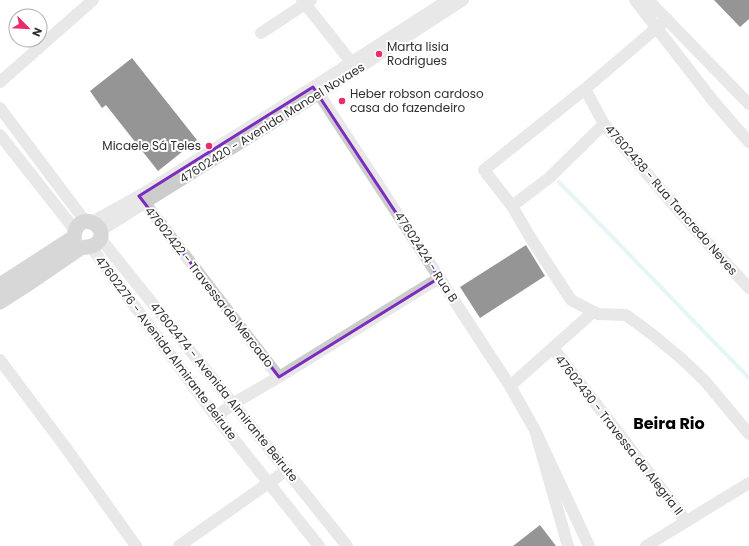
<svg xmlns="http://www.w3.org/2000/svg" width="749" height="546" font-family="Poppins,sans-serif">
  <rect width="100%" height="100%" fill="#fff"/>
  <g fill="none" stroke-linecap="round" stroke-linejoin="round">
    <!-- stream -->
    <path stroke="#c7e8ed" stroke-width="4" d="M559,182L749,378"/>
  </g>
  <!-- building -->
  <path fill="#161616" d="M714,0H749V19L740,27Z
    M132,58L197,140L158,171L106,105L102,108L90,91Z
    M526,245L545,276L480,318L460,287Z
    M540,525L556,546H513Z"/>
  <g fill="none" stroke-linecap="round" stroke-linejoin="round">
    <!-- minor -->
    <path stroke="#ccc" stroke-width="12" d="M302,0L356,68
      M635,0L714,102L749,142
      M648,0L749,104
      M667,19L585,89L484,170L512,206L530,237L571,300L598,314L626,315L653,335L682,359L705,381L749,434
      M261,33L311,0
      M0,82L93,0
      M314,88L319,94L510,386L535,430
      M585,89L604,124L693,227L749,288
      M0,108L85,221
      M0,135L75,230C74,242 78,247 91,247L216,417L319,546
      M140,197L279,377
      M512,206L549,178L604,124
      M92,222L139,196L313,87L448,0
      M100,231L319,94L463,0
      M100,238L347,546
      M553,348L686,521
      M0,360L66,448L136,546
      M510,386L593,312
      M216,417L234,403L279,377L439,278
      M179,546L287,470
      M568,546L535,430L589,546
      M646,546L749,483"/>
    <!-- major -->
    <path stroke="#a7a7a7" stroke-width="15" d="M0,285L74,237C77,206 113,228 97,243C92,248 85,246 79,249L25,286L0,302"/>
  </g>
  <!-- marked area -->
  <path d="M0 0H749V546H0ZM313,87L439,278L279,377L139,196Z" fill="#fff" fill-opacity=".55" fill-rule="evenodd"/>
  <path fill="none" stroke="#7b2cbf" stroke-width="3" stroke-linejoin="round" d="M313,87L439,278L279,377L139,196Z"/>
  <!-- markers -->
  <g fill="#eb2b6b" stroke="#fff" stroke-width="1.5">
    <circle cx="379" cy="54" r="4"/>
    <circle cx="342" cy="101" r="4"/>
    <circle cx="209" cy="146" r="4"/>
  </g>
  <g text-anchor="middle" stroke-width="4" stroke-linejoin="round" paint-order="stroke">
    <!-- poi labels -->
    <g font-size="12" fill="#2f2f2f" stroke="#fff" text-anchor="start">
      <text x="387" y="51">Marta lisia<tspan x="387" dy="14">Rodrigues</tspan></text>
      <text x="350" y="98">Heber robson cardoso<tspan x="350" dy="14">casa do fazendeiro</tspan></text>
      <text x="201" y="150" text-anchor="end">Micaele Sá Teles</text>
    </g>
    <!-- street labels -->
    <g font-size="12" fill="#2f2f2f" stroke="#fff">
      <text transform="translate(272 123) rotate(-32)" y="4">47602420 - Avenida Manoel Novaes</text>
      <text transform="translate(671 200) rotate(49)" y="4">47602438 - Rua Tancredo Neves</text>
      <text transform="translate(426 257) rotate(57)" y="4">47602424 - Rua B</text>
      <text transform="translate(209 287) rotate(52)" y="4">47602422 - Travessa do Mercado</text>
      <text transform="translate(166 348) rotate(53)" y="4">47602276 - Avenida Almirante Beirute</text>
      <text transform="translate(224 392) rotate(51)" y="4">47602474 - Avenida Almirante Beirute</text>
      <text transform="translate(619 435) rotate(52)" y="4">47602430 - Travessa da Alegria II</text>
    </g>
    <!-- district labels -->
    <g font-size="16" font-weight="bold" fill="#000" stroke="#fff">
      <text x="669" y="429">Beira Rio</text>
    </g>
  </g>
  <!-- north arrow -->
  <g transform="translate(28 28) rotate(114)"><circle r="19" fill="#ffffff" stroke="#acacac"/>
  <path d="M0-3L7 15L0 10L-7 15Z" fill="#eb2b6b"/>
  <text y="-6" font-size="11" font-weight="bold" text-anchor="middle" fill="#2f2f2f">N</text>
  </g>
</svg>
